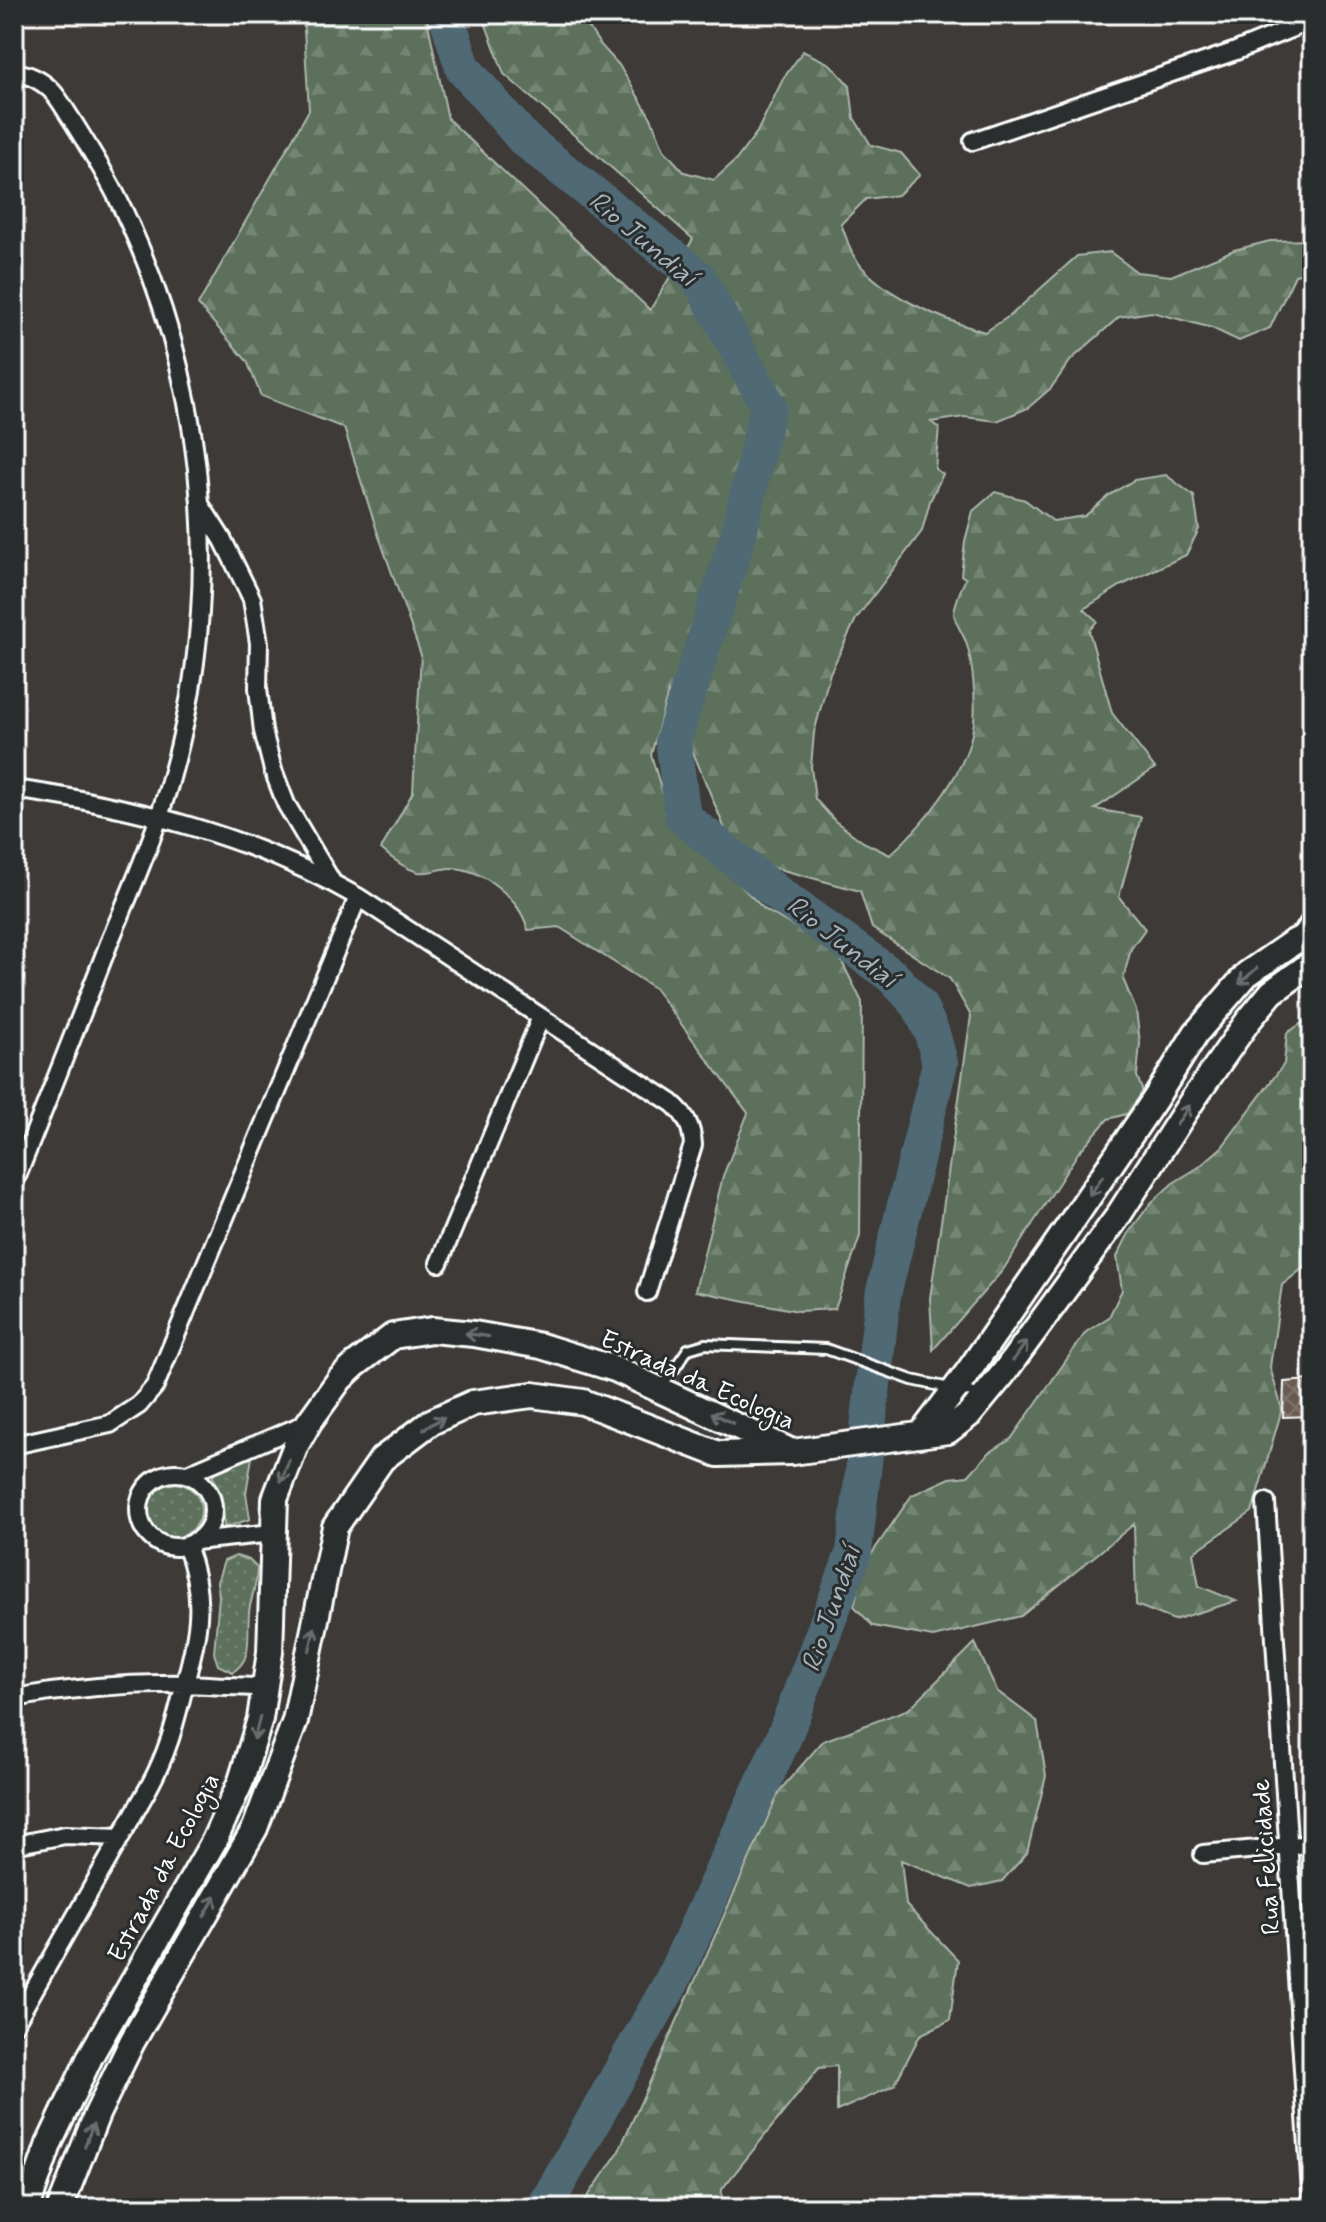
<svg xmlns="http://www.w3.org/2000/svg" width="1326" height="2222" font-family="Mynerve,sans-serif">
  <defs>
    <pattern id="grass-dots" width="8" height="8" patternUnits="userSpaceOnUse" patternTransform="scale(2)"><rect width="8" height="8" fill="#5c705b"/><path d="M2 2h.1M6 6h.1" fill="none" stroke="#748574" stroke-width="1.8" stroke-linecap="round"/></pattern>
    <pattern id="forest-firs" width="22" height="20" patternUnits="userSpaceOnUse" patternTransform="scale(2)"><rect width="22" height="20" fill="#5c705b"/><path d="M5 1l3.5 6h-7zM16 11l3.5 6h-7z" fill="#748574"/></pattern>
    <pattern id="building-cross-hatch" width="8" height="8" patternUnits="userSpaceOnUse" patternTransform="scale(2)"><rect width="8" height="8" fill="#695a51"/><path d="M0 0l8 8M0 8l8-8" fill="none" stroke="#80736b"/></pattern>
  </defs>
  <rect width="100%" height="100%" fill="#3d3a38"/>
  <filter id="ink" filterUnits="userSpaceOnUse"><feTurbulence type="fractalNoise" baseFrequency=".0125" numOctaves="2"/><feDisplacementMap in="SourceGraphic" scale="16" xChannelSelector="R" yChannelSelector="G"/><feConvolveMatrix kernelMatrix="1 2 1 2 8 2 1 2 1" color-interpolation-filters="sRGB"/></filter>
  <g filter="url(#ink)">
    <!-- grass -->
    <path fill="url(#grass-dots)" stroke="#aeb8ad" stroke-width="2" d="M252,1457L246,1493L250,1519L227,1527L224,1526C225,1504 220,1491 211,1473Z
      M147 1510a27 27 0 1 1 54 0a27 27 0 1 1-54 0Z
      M236,1556L249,1560L257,1568C257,1582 253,1593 250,1606C245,1628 256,1660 232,1672L218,1665L214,1653L219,1596L217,1582L224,1561Z"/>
    <!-- forest -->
    <path fill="url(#forest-firs)" stroke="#aeb8ad" stroke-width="2" d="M303,14H426L448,119L650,310L693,239L504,74L482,14H580L599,43L619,65L651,118L664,150L684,172L714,180L736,160L757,132L783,79L803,51L830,64L850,86L854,118L871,145L901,153L920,175L898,195L866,199L841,224C845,233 848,244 852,253C874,293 943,320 985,332L1011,315L1077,256L1110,252L1137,272L1171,276L1234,250L1270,241L1312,240V272L1295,275L1270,328L1239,341L1212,328L1152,312L1119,317L1071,360L1051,388L1028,408L997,421L964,417L931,422L939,428L935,469L943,474L930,501L922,531L856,619L830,673L814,733L811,767L815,799L835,821L863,842L890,855C925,823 969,770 974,722C976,700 973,663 966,642C963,634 955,623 954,614C954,606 962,585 966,579L961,575L965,541L973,511L995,492L1025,500L1053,521L1085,516L1108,496L1134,480L1166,475L1194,496L1199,529L1186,555L1120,586L1084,609L1097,621L1089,631L1112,713L1155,768L1095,809L1141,817L1119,897L1145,929L1131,949L1123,979L1136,1010L1140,1043L1137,1076L1149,1108L1108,1119L1078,1153L1003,1270L933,1350L930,1298L971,1016L950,979L872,928L860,891L772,867L727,834L668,692L651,755L669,815L764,909L837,952L862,1002L860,1236L835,1309L798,1311L695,1291L723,1176L748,1113L654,988L559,927L528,930C520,899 482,867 449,868C439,869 427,874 418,872C404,868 391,858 381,849L413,792L421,655L377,531L344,428L261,396L247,361L198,305L309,110Z
      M1308,1019L1312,1025V1261L1282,1285L1270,1367L1282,1409L1252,1512L1193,1553L1199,1586L1236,1601L1174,1620L1136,1605L1134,1524L1021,1616L933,1637L873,1626L854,1606L864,1565L912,1495L950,1478L968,1476L989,1453L1011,1439L1086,1332L1109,1317L1122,1290L1117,1257L1130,1231L1151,1203L1173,1183L1199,1167L1222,1147L1284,1064L1287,1033Z
      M975,1643L997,1691L1037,1721L1046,1776L1027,1853L1002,1881L971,1888L901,1860L906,1905L958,1960L950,2020L920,2035L894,2086L837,2111V2066L819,2068L722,2189L721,2208H580L618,2153L780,1790L823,1741L909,1709Z"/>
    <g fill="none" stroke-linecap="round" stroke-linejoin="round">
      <!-- river -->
      <path stroke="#4f6974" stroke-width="36" d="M446,14L463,68L524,139L698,277L768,406L739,533L673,740L683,817L777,893L892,976L919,1005L932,1033L940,1063L883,1295L854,1552L783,1739L671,1983L544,2208"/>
    </g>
    <!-- building -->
    <path fill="url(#building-cross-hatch)" stroke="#fff" stroke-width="2" d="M1310,1380L1312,1416L1283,1417L1284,1382Z"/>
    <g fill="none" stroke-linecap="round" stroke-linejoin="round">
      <!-- lane casing -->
      <g stroke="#fff" stroke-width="14">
        <path id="lane" d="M1298,933L1312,910
          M661,1388L688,1349L705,1344L826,1349L912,1380L983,1395"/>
      </g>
      <!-- street casing -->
      <g stroke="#fff" stroke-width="22">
        <path id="street" d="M14,72C28,74 41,80 51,90C60,99 65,110 72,120C87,144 102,168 115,193C213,388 229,612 158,820C144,861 126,902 109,943C78,1024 46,1104 14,1184
          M973,141L1236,51L1312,20
          M202,507L223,540L252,599L259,643L258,688L263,731L273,770L286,804L331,880
          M14,789C134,806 252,836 358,897L672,1103C686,1115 692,1127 693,1145L647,1292
          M439,1263L541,1017
          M14,1445L110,1424L139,1405L155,1386L358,897
          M139 1510a37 37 0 1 1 74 0a37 37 0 1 1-74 0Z
          M187,1474L309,1422
          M1266,1502L1312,2208
          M195,1541L273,1533
          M14,1698C70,1688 129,1683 186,1684C212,1685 239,1687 265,1687
          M14,1845L65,1835L121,1837
          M1203,1854L1312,1844
          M14,2025L149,1787C169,1750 175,1723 185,1683C199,1632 206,1597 186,1545"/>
      </g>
      <!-- secondary casing -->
      <g stroke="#fff" stroke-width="30">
        <path id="secondary" d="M922,1433L968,1372L1064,1233L1155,1099L1196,1033L1247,974L1292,943L1312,933
          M27,2208L49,2144L91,2055L214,1841L241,1781L260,1719L270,1652L275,1499L296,1445L309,1422L340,1379L355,1365L393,1336L432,1330L474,1334L541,1346L615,1369L786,1449
          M60,2208L97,2114L132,2042L255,1828L295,1721L335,1527L382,1459L431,1422L473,1403L532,1395L583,1402L718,1454L792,1452L948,1431L970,1414L1003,1374L1116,1219L1192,1101L1248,1021L1272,992L1312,963"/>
      </g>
      <!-- lane -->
      <use href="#lane" stroke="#2a2d2e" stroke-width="8"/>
      <!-- street -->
      <use href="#street" stroke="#2a2d2e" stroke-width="16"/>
      <!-- secondary -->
      <use href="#secondary" stroke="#2a2d2e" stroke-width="24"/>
    </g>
    <!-- one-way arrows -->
    <defs><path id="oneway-shaft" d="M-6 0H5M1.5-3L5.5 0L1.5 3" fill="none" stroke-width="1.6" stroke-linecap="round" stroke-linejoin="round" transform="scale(2)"/></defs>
    <g stroke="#6a6c6d">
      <use href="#oneway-shaft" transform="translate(1248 976) rotate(138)"/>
      <use href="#oneway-shaft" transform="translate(1183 1115) rotate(-57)"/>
      <use href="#oneway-shaft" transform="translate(1096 1186) rotate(124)"/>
      <use href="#oneway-shaft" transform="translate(477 1335) rotate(-172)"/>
      <use href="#oneway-shaft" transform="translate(1020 1351) rotate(-54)"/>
      <use href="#oneway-shaft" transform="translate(722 1418) rotate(-154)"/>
      <use href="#oneway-shaft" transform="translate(434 1423) rotate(-30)"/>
      <use href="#oneway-shaft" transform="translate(285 1471) rotate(111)"/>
      <use href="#oneway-shaft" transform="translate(312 1639) rotate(-78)"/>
      <use href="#oneway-shaft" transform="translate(257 1728) rotate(104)"/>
      <use href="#oneway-shaft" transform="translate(210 1906) rotate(-60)"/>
      <use href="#oneway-shaft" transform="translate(89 2135) rotate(-69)"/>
    </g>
  </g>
  <g text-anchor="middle" stroke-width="6" stroke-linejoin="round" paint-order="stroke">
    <!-- street labels -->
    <g font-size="26" fill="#fff" stroke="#2a2d2e">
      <text transform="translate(698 1379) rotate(24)" y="9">Estrada da Ecologia</text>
      <text transform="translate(1265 1857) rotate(-94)" y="9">Rua Felicidade</text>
      <text transform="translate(163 1867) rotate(-62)" y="9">Estrada da Ecologia</text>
    </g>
    <!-- water labels -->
    <g font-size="28" font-style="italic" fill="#a7b4ba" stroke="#2a2d2e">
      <text transform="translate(644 238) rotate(40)" y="10">Rio Jundiaí</text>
      <text transform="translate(843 941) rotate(38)" y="10">Rio Jundiaí</text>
      <text transform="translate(830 1608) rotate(-71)" y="10">Rio Jundiaí</text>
    </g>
  </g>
  <!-- margin -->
  <rect width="1326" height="2222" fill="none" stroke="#2a2d2e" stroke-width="48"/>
  <rect x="24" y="24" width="1278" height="2174" fill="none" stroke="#fff" stroke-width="3" filter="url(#ink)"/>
</svg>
